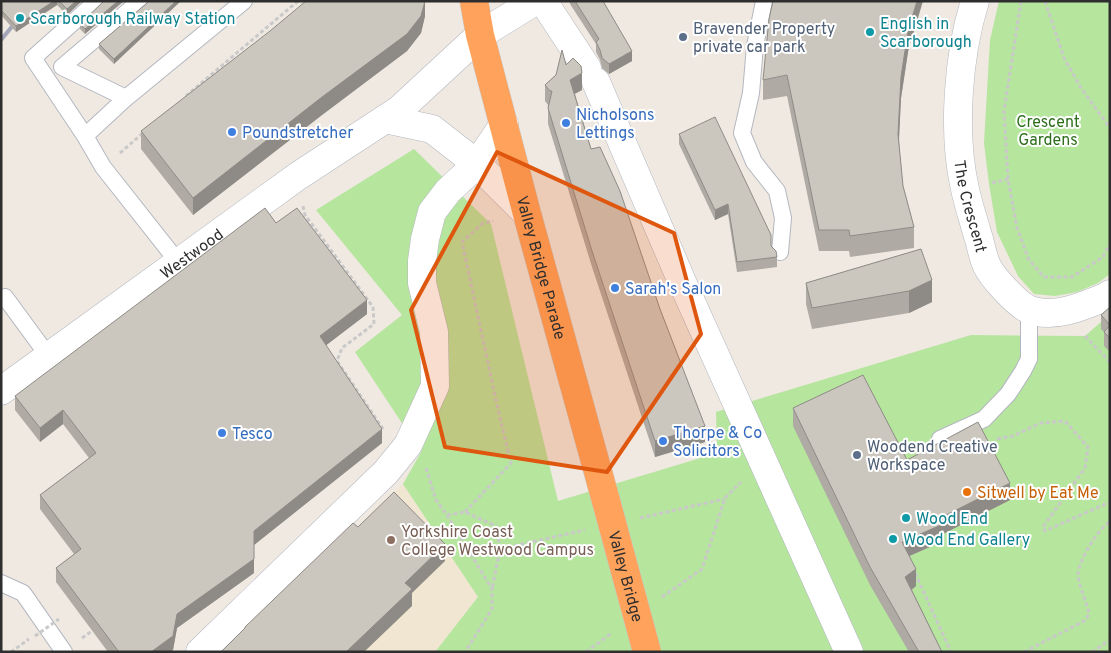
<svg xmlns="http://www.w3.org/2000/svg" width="1111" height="653" font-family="Overpass,sans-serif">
  <rect width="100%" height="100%" fill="#efe9e1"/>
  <!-- education -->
  <path fill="#f0e6d1" d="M403,484L478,597L435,652H224Z"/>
  <!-- green -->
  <path fill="#b6e59e" d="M999,1H1110V274L1098,283L1077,292L1055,296L1034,294L1018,276L997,232L989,184L984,143L990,40Z
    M414,149L491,224L558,501L717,453L716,412L971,335L1085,336L1110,314V652H435L478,597L403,484L421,452L355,352L402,315L316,210Z"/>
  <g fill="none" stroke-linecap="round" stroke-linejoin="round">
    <!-- lane casing -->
    <g stroke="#b4b7c1" stroke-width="18">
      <path id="lane" d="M97,1L33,58L85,136L103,167L178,262
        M764,1L755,46L751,93L742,133L754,162L777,191L783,218L780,252
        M126,98L62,67L140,1
        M85,136L126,98L244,1
        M5,297L49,357
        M940,439L984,419L1008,394L1023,371L1029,359V310
        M1,583L23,593L64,652"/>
    </g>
    <!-- street casing -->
    <g stroke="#b4b7c1" stroke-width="29">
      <g id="street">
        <path d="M543,1L587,68"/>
        <path id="s1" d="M975,1C958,55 952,133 965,189C968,204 973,218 977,233C981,243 982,256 987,266C992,277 1017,304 1028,309C1052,320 1084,306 1105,297L1110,294"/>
        <path d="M596,82L683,284L849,652"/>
        <path d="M385,119L432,129L477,164L527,214"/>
        <path id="s2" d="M1,391L298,176L399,110L480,35L535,1"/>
        <path d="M200,652L386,472L408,445L435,386L434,332L422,283V261L425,239L432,212L448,191L477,164L504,124"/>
      </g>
    </g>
    <!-- highway casing -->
    <g stroke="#c9c9c9" stroke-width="29">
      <g id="highway">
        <path id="s3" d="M474,1L480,35L527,214L606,501"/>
      </g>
    </g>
    <!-- path -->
    <path stroke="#c9c9c9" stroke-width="3" stroke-dasharray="4 2.5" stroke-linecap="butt" d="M1021,1L1004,111L1008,179L1017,228L1029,260L1044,277H1072L1103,257L1110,243
      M1045,1L1064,58L1081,88L1110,128
      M186,96L298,1
      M120,153L143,133
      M992,183L1008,179
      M303,206L305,215L373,307L374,324L342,348L337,361L383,429
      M1085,336L1110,362
      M997,439L1013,436L1041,423L1065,421L1088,447L1085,468L1043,527L1045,531L1110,502
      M426,468L436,500L447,515L492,589V609L465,652
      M465,512L511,463L499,414L462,242L483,223L493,221
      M447,515L465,512L496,526L500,549L492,589
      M640,518L724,499
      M469,553L500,549L585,530
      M915,573L951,652
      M662,597L702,569L725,498L741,482
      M82,638L92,631
      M11,652L29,639
      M586,652L612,633
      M1024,652L1086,620L1089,613C1087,604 1078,583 1078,575C1078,562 1098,528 1110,522
      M1092,652L1110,640"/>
    <!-- lane -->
    <use href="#lane" stroke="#fff" stroke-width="16"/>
    <!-- street -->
    <use href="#street" stroke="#fff" stroke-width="28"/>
    <!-- highway -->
    <use href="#highway" stroke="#ffa35c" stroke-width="28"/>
    <!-- rail -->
    <path stroke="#a3a6b8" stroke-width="4" d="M1,40L19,18L38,1"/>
    <!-- highway-bridge casing -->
    <g stroke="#c9c9c9" stroke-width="29" stroke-linecap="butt">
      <g id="highway-bridge">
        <path id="s4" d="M606,501L647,652"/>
      </g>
    </g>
    <!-- path-bridge -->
    <path stroke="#c9c9c9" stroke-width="3" stroke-dasharray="4 2.5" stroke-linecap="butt" d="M35,636L59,619"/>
    <!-- highway-bridge -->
    <use href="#highway-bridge" stroke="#ffa35c" stroke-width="28"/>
  </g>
  <!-- wall -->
  <path fill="#afaba4" d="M1,1H82L67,15L57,5L16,32L1,15Z
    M104,1L85,34L80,29V24Z
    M425,1V16L421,33L407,51L322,115L193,215L141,149V131Z
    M570,1H603L632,61L609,74L602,68L600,60L596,52V44L570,4Z
    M147,3L114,64L99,49V44Z
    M908,52L901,98L899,142L903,186L914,227V248L850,257L849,251H819L787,96L763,100V80Z
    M566,65L582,90L575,94L591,149L660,309L705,442L655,457L592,267L548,124V105L545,101V85Z
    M679,134L771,246L777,257V267L737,272L728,214L715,220L679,144Z
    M276,223L367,314L326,345L382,443L254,545V573L177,628L173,650L170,652H108L56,582V568L74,554L40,509V495L89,458L63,424L40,442L15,410V396Z
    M921,249L932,302L909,313L812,329L806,304V283Z
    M1110,307V352L1104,346V332L1101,329V315Z
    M793,408L907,460L1010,500L941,535V542L910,556L916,586L912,590L942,652H909L870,585L793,426Z"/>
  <!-- shaded-wall -->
  <path fill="#8e8b86" d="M54,1H57V5L16,32V26Z
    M76,1H82L67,15V9Z
    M118,1H124L85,34V29Z
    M176,1H181L114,64V59Z
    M425,1V16L421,33L407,51L322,115L193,215V198Z
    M917,1H923L908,52L901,98L898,155V134L901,77L908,31Z
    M632,51V61L609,74V64Z
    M582,73V90L570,96V80Z
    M728,204V214L715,220V210Z
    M932,280V302L909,313V291Z
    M367,300V314L320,350V336Z
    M63,410V424L40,442V428Z
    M705,426V442L655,457V441Z
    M382,429V443L254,545V531Z
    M1010,483V500L941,535V542L902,559V542L938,519Z
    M445,544V561L412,593V606L364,652H346L405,583Z
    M254,559V573L177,628L173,650L170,652H151L177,614Z
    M916,569V586L905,594V577Z"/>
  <!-- building -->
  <path fill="#cbc7bf" stroke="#8e8b86" d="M1,1H54L16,26L1,10Z
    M59,1H76L67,9Z
    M104,1H118L85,29L80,24Z
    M147,1H176L114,59L99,44L147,3Z
    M306,1H425L421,16L407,34L322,97L193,198L141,131L270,31Z
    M575,1H603L632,51L609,64L602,58L600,50L596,42L599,39Z
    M773,1H917L908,31L901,77L898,134L903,186L914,227L850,236L849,230H819L787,75L763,80L769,19Z
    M562,50L566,65L573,58L581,66L582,73L570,80L591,149L600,147L620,191L660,309L705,426L655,441L592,251L548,108L552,91H550L545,85L556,75Z
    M715,117L771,235V246L776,251L777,257L737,262L728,204L715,210L679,134Z
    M265,208L276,223L297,208L367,300L320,336L382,429L254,531V559L177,614L173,636L151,652H119L56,568L81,549L40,495L96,453L63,410L40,428L15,396Z
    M921,249L932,280L909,291L812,308L806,283Z
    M1110,307V325L1101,315Z
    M1110,325V338L1104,332Z
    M863,375L907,460L978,422L1010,483L938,519L941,525L902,542L916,569L905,577L942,652H919L870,567L793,408Z
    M394,492L445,544L405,583L412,589L346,652H221L245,628V627L353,523L358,527Z"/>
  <!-- marked area -->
  <path fill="#df570e" fill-opacity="0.2" stroke="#df570e" stroke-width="4" stroke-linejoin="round" d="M497,152L674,233L701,334L607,472L445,447L411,310Z"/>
  <!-- markers -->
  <g fill="#0f9aa8" stroke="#fff" stroke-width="2">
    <circle cx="20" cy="18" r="5"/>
    <circle cx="870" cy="32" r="5"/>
    <circle cx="906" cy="518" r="5"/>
    <circle cx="893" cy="539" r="5"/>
  </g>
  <g fill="#5c6f8a" stroke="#fff" stroke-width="2">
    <circle cx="683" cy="37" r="5"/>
    <circle cx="857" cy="455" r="5"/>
  </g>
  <g fill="#3f7fe0" stroke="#fff" stroke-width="2">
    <circle cx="566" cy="123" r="5"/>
    <circle cx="232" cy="132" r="5"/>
    <circle cx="615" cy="288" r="5"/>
    <circle cx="222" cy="433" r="5"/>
    <circle cx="663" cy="441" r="5"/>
  </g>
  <circle fill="#e8710a" stroke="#fff" stroke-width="2" cx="967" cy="492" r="5"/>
  <circle fill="#8d6e63" stroke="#fff" stroke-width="2" cx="391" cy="540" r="5"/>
  <g text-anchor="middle" stroke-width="4" stroke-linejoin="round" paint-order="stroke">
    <!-- culture labels -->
    <g font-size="16" fill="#0d838f" stroke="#fff" text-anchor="start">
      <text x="30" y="24">Scarborough Railway Station</text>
      <text x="880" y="29">English in<tspan x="880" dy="18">Scarborough</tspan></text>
      <text x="916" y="524">Wood End</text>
      <text x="903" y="545">Wood End Gallery</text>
    </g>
    <!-- service labels -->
    <g font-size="16" fill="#4e5e75" stroke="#fff" text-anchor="start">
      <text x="693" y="34">Bravender Property<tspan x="693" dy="18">private car park</tspan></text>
      <text x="867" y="452">Woodend Creative<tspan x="867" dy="18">Workspace</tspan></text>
    </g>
    <!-- shop labels -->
    <g font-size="16" fill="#366cbe" stroke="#fff" text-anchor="start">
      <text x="576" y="120">Nicholsons<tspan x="576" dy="18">Lettings</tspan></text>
      <text x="242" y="138">Poundstretcher</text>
      <text x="625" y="294">Sarah's Salon</text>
      <text x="673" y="438">Thorpe &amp; Co<tspan x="673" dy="18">Solicitors</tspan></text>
      <text x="232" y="439">Tesco</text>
    </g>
    <!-- park labels -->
    <g font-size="16" fill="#2c6e1b" stroke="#fff">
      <text x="1048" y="127">Crescent<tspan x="1048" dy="18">Gardens</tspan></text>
    </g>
    <!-- street labels -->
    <g font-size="16" fill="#2e2e2e" stroke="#fff">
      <text dy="6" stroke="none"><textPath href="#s1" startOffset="208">The Crescent</textPath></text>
      <text dy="6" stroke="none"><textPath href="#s2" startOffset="235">Westwood</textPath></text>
      <text dy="6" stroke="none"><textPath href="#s3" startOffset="275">Valley Bridge Parade</textPath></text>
      <text dy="6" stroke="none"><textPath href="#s4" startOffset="78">Valley Bridge</textPath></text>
    </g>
    <!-- food labels -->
    <g font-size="16" fill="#c56008" stroke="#fff" text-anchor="start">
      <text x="977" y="498">Sitwell by Eat Me</text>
    </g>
    <!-- education labels -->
    <g font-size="16" fill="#785e54" stroke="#fff" text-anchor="start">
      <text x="401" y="537">Yorkshire Coast<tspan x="401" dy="18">College Westwood Campus</tspan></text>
    </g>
  </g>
  <!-- border -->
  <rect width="1111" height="653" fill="none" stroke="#2e2e2e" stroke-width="5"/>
</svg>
